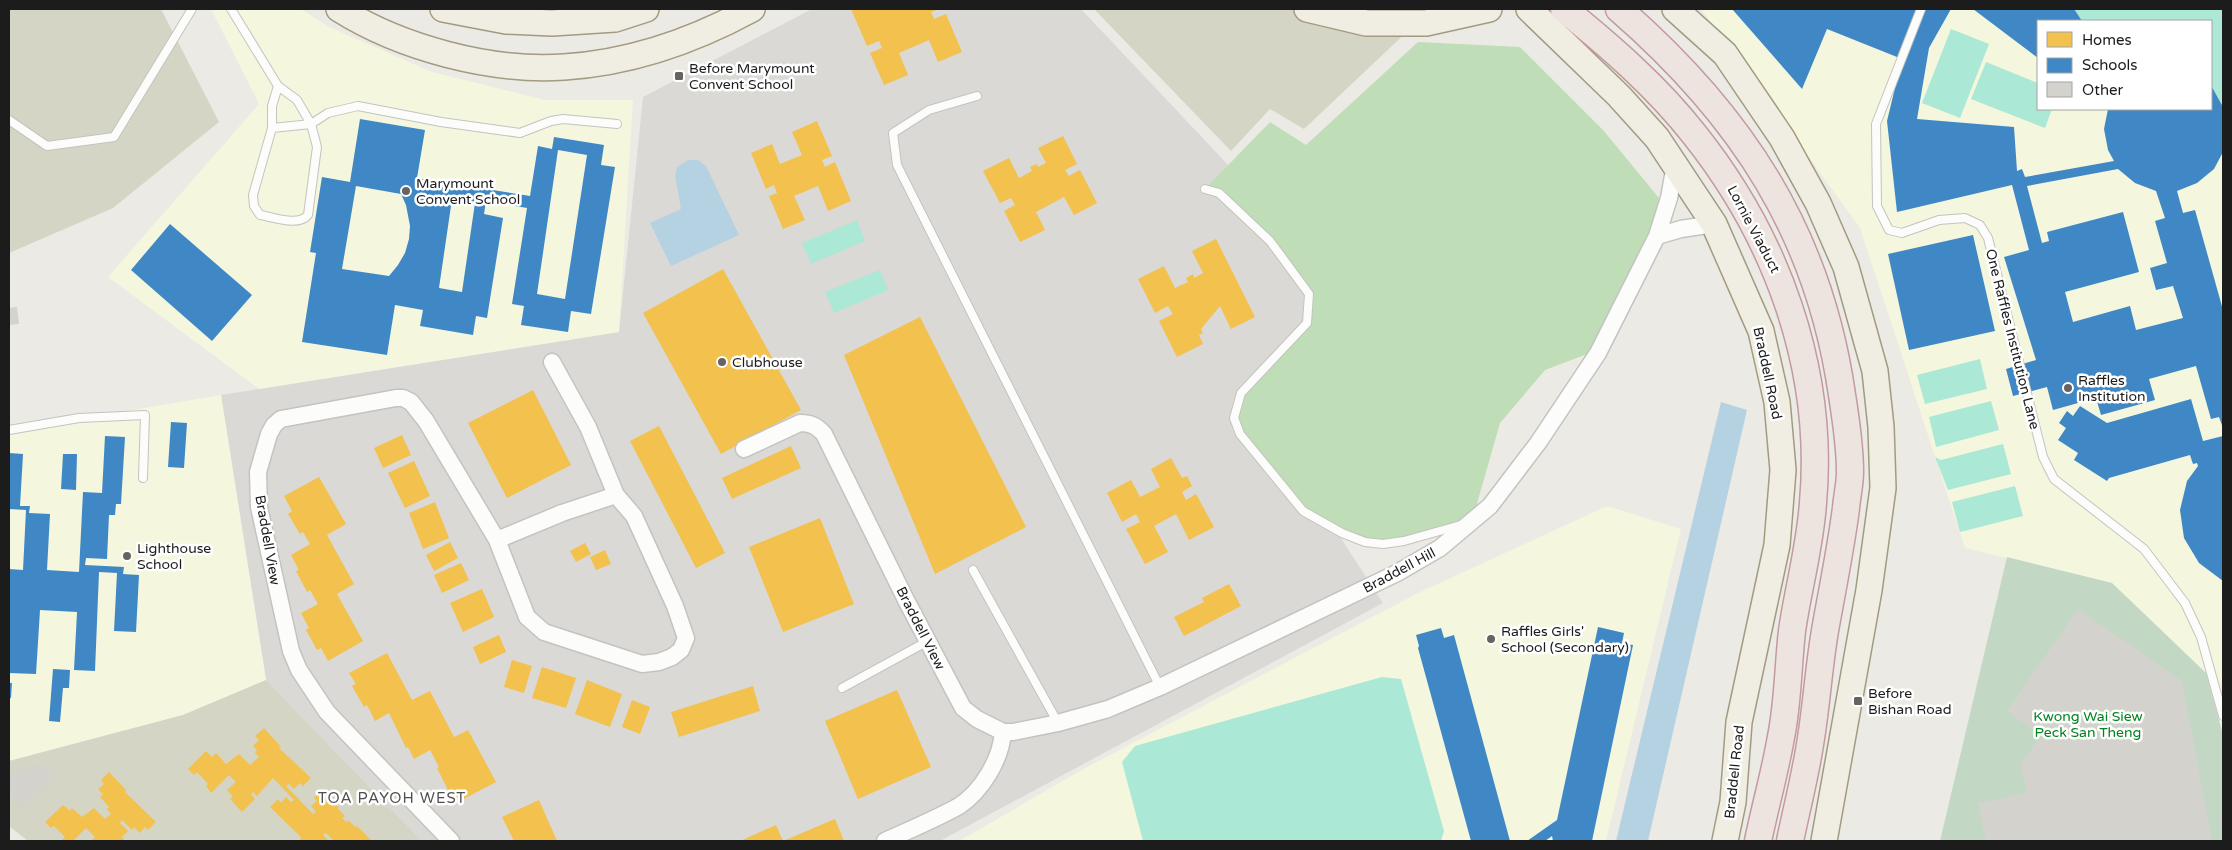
<svg xmlns="http://www.w3.org/2000/svg" width="2232" height="850" font-family="'Varela Round',sans-serif">
  <rect width="100%" height="100%" fill="#eceae4"/>
  <!-- residential -->
  <path fill="#dad9d6" d="M812,9H1081L1348,292L1253,403L1383,603L940,841H422L266,680L221,395L619,332L643,97Z"/>
  <!-- education -->
  <path fill="#f4f6de" fill-rule="evenodd" d="M211,9H301L329,27L432,72L545,100H633L619,332L259,389L108,277L259,104Z
    M1701,9H2223V732L2206,673L2112,583L1965,548L1860,228ZM2038,21H2211V109H2038Z
    M221,395L266,680L183,715L9,761V431Z
    M1607,506L1681,529L1606,841H959L1089,766L1418,593Z"/>
  <!-- construction -->
  <path fill="#d4d5c5" d="M9,9H161L219,122L113,208L9,253Z
    M1094,9H1431L1304,129L1270,109L1231,151Z
    M266,680L422,841H28L9,826V761L183,715Z"/>
  <!-- forest -->
  <path fill="#bfddb6" d="M1418,42L1520,47L1603,130L1664,204L1595,351L1545,370L1500,423L1472,521L1423,536L1365,542L1303,511L1240,434L1234,418L1241,393L1307,323L1309,295L1270,241L1219,193L1205,189L1270,122L1306,145Z"/>
  <!-- cemetery -->
  <path fill="#c2d8c5" d="M2007,557L2112,583L2206,673L2223,735V841H1940Z"/>
  <!-- pitch -->
  <path fill="#ace8d6" d="M2073,9H2223V106L2210,114L2132,113L2129,109H2211V21H2080Z
    M1951,29L1989,44L1960,118L1922,103Z
    M1986,62L2038,83V109H2052L2045,128L1971,99Z
    M857,220L865,241L811,264L802,243Z
    M880,270L888,290L834,313L825,292Z
    M1980,359L1987,389L1925,404L1917,375Z
    M1991,401L1999,430L1936,447L1929,417Z
    M2003,444L2011,474L1948,490L1935,457L1941,460Z
    M2015,486L2023,516L1960,532L1952,502Z
    M1382,677L1401,679L1444,831L1441,841H1143L1122,762L1135,746Z"/>
  <!-- water -->
  <path fill="#b5d2e2" d="M688,160H698L706,166L739,235L671,266L650,223L681,209L675,176L677,167Z
    M1721,402L1747,410L1648,841H1616Z"/>
  <!-- homes -->
  <path fill="#f2c14e" d="M851,9H939L931,12L934,19L946,14L962,52L938,62L929,40L899,53L908,75L884,85L870,53L882,48L879,41L867,46Z
    M817,121L832,156L822,160L825,167L835,162L851,201L828,211L818,186L794,196L805,220L783,229L769,196L777,193L774,185L766,189L751,153L772,144L780,164L802,155L792,132Z
    M1063,136L1077,164L1065,170L1069,176L1080,170L1097,203L1074,215L1064,197L1036,212L1045,230L1020,242L1004,211L1015,205L1011,198L1000,203L983,171L1009,158L1019,178L1032,171L1030,167L1037,164L1038,167L1046,163L1038,148Z
    M1216,239L1255,317L1231,329L1220,306L1201,329L1203,333L1199,335L1203,344L1177,357L1159,321L1173,314L1168,306L1155,313L1138,279L1164,266L1175,288L1188,282L1186,278L1193,274L1194,278L1203,273L1192,251Z
    M723,269L801,410L721,454L643,313Z
    M920,317L1026,527L935,574L844,355Z
    M533,390L571,465L507,498L468,423Z
    M659,426L725,553L696,568L630,441Z
    M402,435L411,455L383,468L374,448Z
    M791,446L801,468L732,499L722,478Z
    M1171,458L1182,478L1187,476L1192,486L1182,492L1186,500L1196,494L1214,527L1189,540L1176,514L1154,526L1168,552L1145,564L1126,529L1140,522L1136,514L1122,522L1107,493L1131,480L1140,497L1160,487L1151,469Z
    M414,461L430,496L405,508L388,473Z
    M319,477L346,524L327,535L354,584L337,594L363,641L328,661L321,648L317,650L306,630L309,628L301,613L318,604L310,590L307,592L296,571L299,570L291,555L310,544L303,532L300,534L288,514L292,511L284,496Z
    M435,502L449,538L423,549L409,513Z
    M820,518L854,604L783,632L749,547Z
    M450,542L458,558L434,571L426,555Z
    M585,543L591,554L576,562L570,551Z
    M605,550L611,564L596,570L590,557Z
    M461,563L469,580L442,593L434,575Z
    M1229,584L1241,606L1184,636L1174,617L1204,602L1202,598Z
    M482,589L494,617L463,632L450,603Z
    M499,635L506,652L480,664L473,647Z
    M387,653L412,700L430,691L454,737L468,730L496,782L458,802L450,789L448,790L437,768L439,767L430,750L414,759L408,747L406,748L389,713L375,721L367,705L364,707L352,686L356,684L349,673Z
    M512,660L532,666L524,693L504,687Z
    M542,667L576,678L566,708L532,698Z
    M587,680L622,694L610,727L575,714Z
    M753,686L760,711L679,737L671,712Z
    M897,690L931,767L858,799L825,721Z
    M632,700L650,707L640,734L622,727Z
    M264,728L281,747L279,748L311,778L303,786L300,783L294,789L289,784L286,786L313,814L316,812L311,806L317,801L314,798L322,790L339,808L338,809L345,816L342,818L346,822L349,821L355,827L357,826L372,841H334L326,833L323,835L329,841H302L300,839L301,837L270,807L278,799L281,803L286,797L291,802L294,800L273,778L257,796L253,792L251,794L255,799L242,812L230,799L233,797L227,790L236,782L229,775L211,793L206,786L208,784L197,772L194,775L188,769L206,751L212,757L216,753L226,764L239,754L250,765L259,757L255,753L257,750L253,746L259,740L255,736Z
    M109,772L126,790L125,792L156,822L148,830L145,827L140,833L134,827L132,830L122,820L120,823L128,831L122,837L124,839L121,841H91L95,837L86,828L73,841H64L62,840L65,837L54,826L51,828L45,822L63,805L70,811L72,808L82,817L94,808L105,819L111,814L107,809L109,807L100,797L103,794L98,789L104,784L101,780Z
    M539,800L557,841H514L502,817Z
    M835,819L844,841H740L776,825L783,841Z"/>
  <!-- schools -->
  <path fill="#3f88c5" fill-rule="evenodd" d="M1732,9H1951L1929,48L1917,119L2014,127L2017,171L2022,169L2025,177L2114,161L2108,150L2104,129L2108,109H2211V87L2213,89L2223,107V152L2214,169L2197,183L2177,191L2183,213L2195,210L2223,310V428L2219,417L2211,419L2196,366L2149,379L2155,400L2101,415L2096,398L2053,410L2047,387L2013,396L2006,369L2036,360L2004,257L2029,250L2012,185L1897,212L1887,121L1902,59L1827,29L1802,89ZM2118,169L2135,183L2156,191L2165,218L2155,221L2167,263L2150,268L2156,290L2173,286L2183,318L2136,330L2130,306L2073,322L2065,292L2139,272L2123,212L2047,232L2049,241L2042,243L2027,186Z
    M1973,9H2074L2082,21H2038V58Z
    M360,119L425,130L417,178L530,196L538,146L552,149L554,137L604,145L601,165L615,167L591,314L571,311L568,332L521,325L524,306L512,304L527,208L486,201L484,214L503,218L487,318L476,316L473,335L420,326L423,310L395,305L387,355L302,342L316,253L310,252L322,177L350,182ZM558,150L587,155L565,299L537,294ZM356,186L401,194L406,205L410,226L409,239L405,253L398,265L389,276L342,269ZM452,199L475,203L462,292L439,288Z
    M170,224L252,295L212,341L131,270Z
    M1973,235L1995,331L1909,350L1888,254Z
    M2191,399L2203,441L2223,436V581L2199,563L2184,538L2180,510L2187,481L2198,466L2197,463L2193,464L2190,455L2109,478L2107,481L2074,460L2078,453L2058,440L2066,428L2059,423L2067,411L2073,416L2080,406L2107,423Z
    M171,422L187,423L184,468L168,467Z
    M105,436L125,437L121,504H116L115,515H109L107,559L86,558L85,565L124,567L123,574L139,575L136,632L114,631L117,573L99,572L95,671L74,670L77,612L40,610L36,674L9,673V569L23,570L26,510L9,509V453L23,454L20,506H30L29,513L50,514L47,570L79,572L83,492L102,493Z
    M63,454H77L76,490L61,489Z
    M1598,627L1624,633L1622,643L1633,645L1592,841H1553L1552,836L1545,841H1527L1557,820Z
    M1441,628L1444,638L1454,635L1510,841H1471L1418,648L1419,646L1416,635Z
    M53,669L70,670L69,688H63L60,722L49,721Z
    M9,683H12L11,698H9Z"/>
  <!-- building -->
  <path fill="#d4d2cd" d="M17,307L19,324L9,325V308Z
    M2078,609L2182,681L2212,841H1986L1978,803L2027,793L2021,764L2041,735L2007,711Z
    M40,764L54,778L23,808L9,793V773Z"/>
  <g fill="none" stroke-linecap="round" stroke-linejoin="round">
    <!-- service casing -->
    <g stroke="#c4c3c0" stroke-width="10">
      <path id="service" d="M231,9L278,86L297,100L311,124L317,147L308,215C298,227 274,217 260,215L254,206L253,195L272,128V106L278,86
        M1921,9L1876,124L1877,206L1889,230L1902,233L1939,220L1965,218L1980,225L1988,238L2043,457L2054,479L2144,549L2185,603L2201,637L2223,716
        M977,96L929,110L893,133L897,165L1160,687
        M9,120L47,146L114,137L192,9
        M272,128L311,124L328,113L358,106L441,122L520,133L551,121L563,119L617,124
        M1205,189L1219,193L1270,241L1309,294L1307,323L1241,393L1234,418L1240,434L1303,511L1342,533L1365,542L1383,544L1404,541L1461,525
        M9,430L79,418L145,415L143,478
        M973,570L1058,723
        M842,688L928,641"/>
    </g>
    <!-- minor casing -->
    <g stroke="#c4c3c0" stroke-width="19">
      <path id="minor" d="M1657,236L1681,229L1714,224
        M552,362L588,427L616,495
        M744,449L800,423C811,423 817,426 824,434L906,600L963,708L977,719L1003,732H1013L1058,723L1108,709L1160,687L1397,573L1440,548L1490,506L1538,443L1598,353L1657,236L1669,198L1675,165
        M451,841L327,712L299,670L291,651L259,507L258,472L269,434L274,425L281,419L396,398H403L411,402L426,421L497,540L527,617L544,632L642,664L659,662L672,657L681,650L686,638L675,606L634,516L616,495L562,513L497,540
        M885,841C909,830 936,819 959,806C982,791 1001,759 1003,732"/>
    </g>
    <!-- primary casing -->
    <g stroke="#a29b81" stroke-width="28">
      <path id="primary" d="M339,9C401,48 491,72 564,67C630,63 695,40 752,9
        M443,9L506,21L552,23L615,19L646,9
        M1307,9L1366,23H1426L1489,9
        M1529,9L1619,96L1657,138L1714,224L1761,331L1777,402L1783,470L1777,545L1739,722L1733,802L1725,841
        M1675,9L1725,54L1782,138L1818,203L1846,267L1875,371L1881,427L1883,488L1869,590L1824,841"/>
    </g>
    <!-- trunk casing -->
    <g stroke="#c39a9f" stroke-width="29">
      <path id="trunk" d="M1564,9C1611,47 1657,87 1694,134C1777,238 1825,369 1813,503C1810,547 1798,589 1792,631C1788,666 1788,703 1781,737C1775,772 1765,807 1758,841
        M1619,9C1741,115 1819,233 1842,395C1846,420 1850,446 1850,472C1850,484 1847,496 1846,508C1841,547 1833,586 1826,625C1819,663 1817,701 1811,738C1806,773 1797,807 1790,841"/>
    </g>
    <!-- service -->
    <use href="#service" stroke="#fcfcfb" stroke-width="8"/>
    <!-- minor -->
    <use href="#minor" stroke="#fcfcfb" stroke-width="16"/>
    <!-- primary -->
    <use href="#primary" stroke="#f0ede3" stroke-width="25"/>
    <!-- trunk -->
    <use href="#trunk" stroke="#ede4e0" stroke-width="26"/>
  </g>
  <!-- markers -->
  <g fill="#656462" stroke="#fff" stroke-width="2">
    <rect x="674" y="71" width="10" height="10" rx="2.5"/>
    <circle cx="406" cy="191" r="5"/>
    <circle cx="722" cy="362" r="5"/>
    <circle cx="2068" cy="388" r="5"/>
    <circle cx="127" cy="556" r="5"/>
    <circle cx="1491" cy="639" r="5"/>
    <rect x="1853" y="696" width="10" height="10" rx="2.5"/>
  </g>
  <g text-anchor="middle" stroke-width="5" stroke-linejoin="round" paint-order="stroke">
    <!-- poi labels -->
    <g font-size="14" fill="#1c1c1c" stroke="#fff" text-anchor="start">
      <text x="689" y="73">Before Marymount<tspan x="689" dy="16">Convent School</tspan></text>
      <text x="416" y="188">Marymount<tspan x="416" dy="16">Convent School</tspan></text>
      <text x="732" y="367">Clubhouse</text>
      <text x="2078" y="385">Raffles<tspan x="2078" dy="16">Institution</tspan></text>
      <text x="137" y="553">Lighthouse<tspan x="137" dy="16">School</tspan></text>
      <text x="1501" y="636">Raffles Girls'<tspan x="1501" dy="16">School (Secondary)</tspan></text>
      <text x="1868" y="698">Before<tspan x="1868" dy="16">Bishan Road</tspan></text>
    </g>
    <!-- street labels -->
    <g font-size="14" fill="#1c1c1c" stroke="#fff">
      <text transform="translate(1754 229) rotate(62)" y="5">Lornie Viaduct</text>
      <text transform="translate(2013 339) rotate(76)" y="5">One Raffles Institution Lane</text>
      <text transform="translate(1768 373) rotate(78)" y="5">Braddell Road</text>
      <text transform="translate(268 540) rotate(80)" y="5">Braddell View</text>
      <text transform="translate(1399 570) rotate(-28)" y="5">Braddell Hill</text>
      <text transform="translate(921 628) rotate(63)" y="5">Braddell View</text>
      <text transform="translate(1734 772) rotate(-84)" y="5">Braddell Road</text>
    </g>
    <!-- park labels -->
    <g font-size="14" fill="#01831e" stroke="#fff">
      <text x="2088" y="721">Kwong Wai Siew<tspan x="2088" dy="16">Peck San Theng</tspan></text>
    </g>
    <!-- neighbourhood labels -->
    <g font-size="15" letter-spacing="1" fill="#4f4f4f" stroke="#fff">
      <text x="392" y="803">TOA PAYOH WEST</text>
    </g>
  </g>
  <!-- border -->
  <rect width="2232" height="850" fill="none" stroke="#1c1c1c" stroke-width="20"/>
  <!-- legend -->
  <rect x="2037" y="20" width="175" height="90" fill="#ffffff" stroke="#a4a4a4"/>
  <rect x="2047" y="32" width="25" height="15" fill="#f2c14e" stroke="#a4a4a4"/>
  <text x="2082" y="45" font-size="15" fill="#1c1c1c">Homes</text>
  <rect x="2047" y="58" width="25" height="15" fill="#3f88c5" stroke="#a4a4a4"/>
  <text x="2082" y="70" font-size="15" fill="#1c1c1c">Schools</text>
  <rect x="2047" y="82" width="25" height="15" fill="#d4d2cd" stroke="#a4a4a4"/>
  <text x="2082" y="95" font-size="15" fill="#1c1c1c">Other</text>
</svg>
